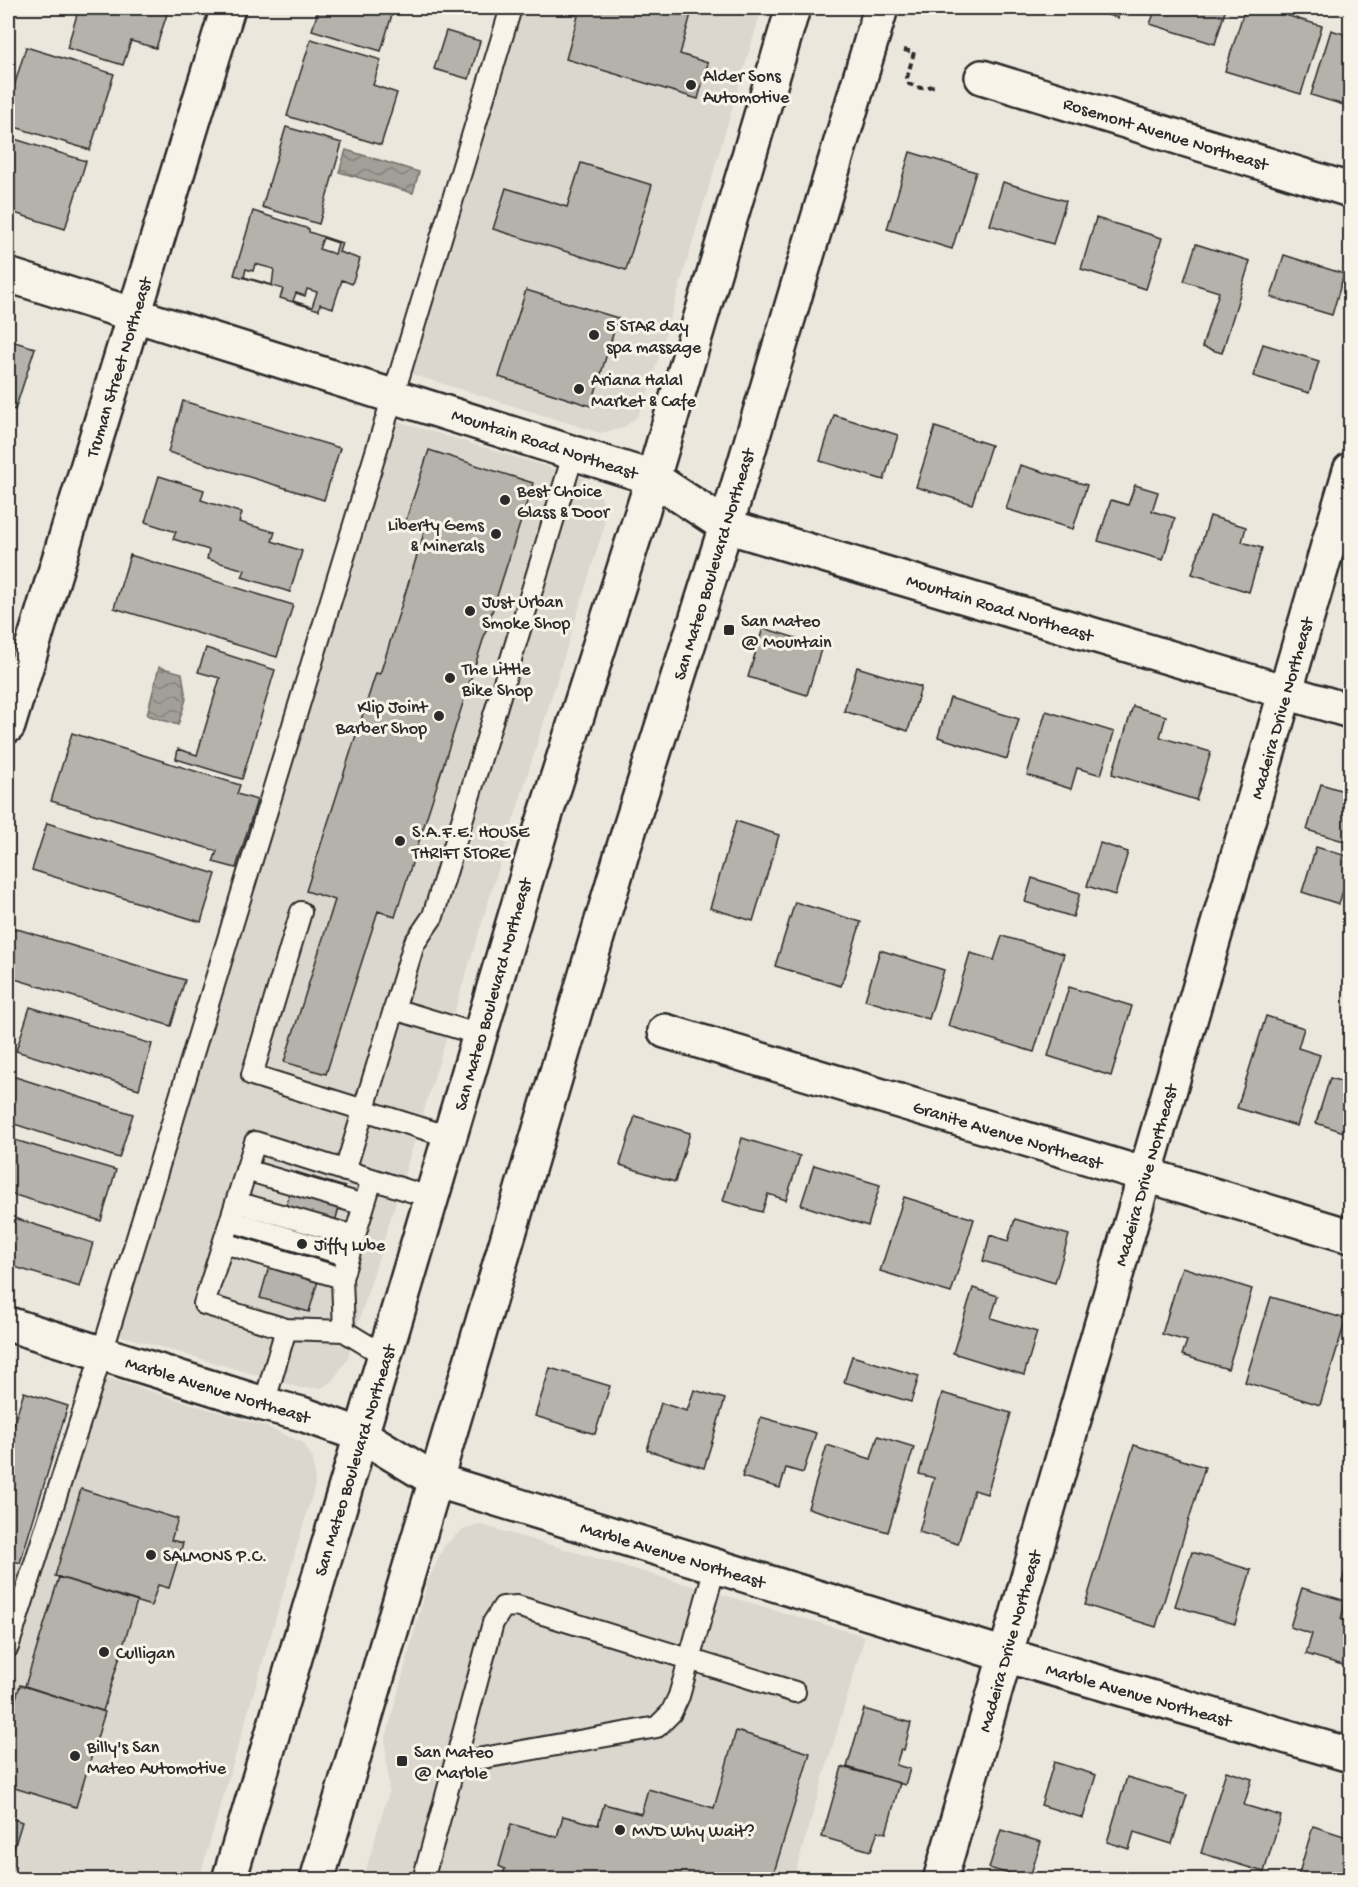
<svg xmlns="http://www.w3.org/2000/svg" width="1358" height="1887" font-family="'Gochi Hand',sans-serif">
  <defs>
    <pattern id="water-waves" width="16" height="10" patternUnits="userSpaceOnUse" patternTransform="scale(1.5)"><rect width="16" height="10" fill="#a29f98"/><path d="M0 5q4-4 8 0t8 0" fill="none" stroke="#84827c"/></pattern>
  </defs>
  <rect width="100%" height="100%" fill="#ebe7dd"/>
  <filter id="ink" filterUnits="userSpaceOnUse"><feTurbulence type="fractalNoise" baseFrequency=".0167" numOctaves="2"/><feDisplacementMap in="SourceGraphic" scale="12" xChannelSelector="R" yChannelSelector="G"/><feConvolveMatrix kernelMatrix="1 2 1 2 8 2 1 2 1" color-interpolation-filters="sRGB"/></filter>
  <g filter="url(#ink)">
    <!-- built -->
    <path fill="#dbd7ce" d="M502,8H762L647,396L637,417L623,428L600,433L392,368Z
      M378,415L584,478L599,492L605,508L604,527L347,1360L332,1381L322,1388H301L102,1330Z
      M88,1372L267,1427L302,1442L313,1459L315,1485L199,1879H8V1562L27,1567Z
      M478,1524L865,1636L794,1877L801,1879L363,1880L389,1791L385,1741L428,1581L444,1546L461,1531Z"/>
    <!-- water -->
    <path fill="url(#water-waves)" stroke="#72716c" stroke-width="1.5" d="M346,150L419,172L413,193L339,172Z
      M159,667L182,673L186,699L178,725L147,715Z"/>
    <!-- building -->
    <path fill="#b5b2ab" stroke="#2b2b2b" stroke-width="1.5" fill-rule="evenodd" d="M79,8H169L156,48L131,41L123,65L67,48Z
      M319,8H394L381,51L312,30Z
      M554,8H669L691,14L680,54L708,63L698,99L566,59L578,16Z
      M1084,8H1121L1118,18Z
      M1156,8H1226L1215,44L1150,24Z
      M1245,8H1262L1322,26L1301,94L1225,71Z
      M1331,30L1350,36V107L1311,95Z
      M446,31L480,41L469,79L434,69Z
      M311,39L381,60L373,85L397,93L381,145L287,116Z
      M26,47L114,74L90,150L8,125V106Z
      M286,127L342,143L319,224L262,207Z
      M8,137L86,161L65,229L8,211Z
      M910,152L976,172L952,249L887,229Z
      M581,163L652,185L626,270L493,229L506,188L567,207Z
      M1003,182L1066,201L1053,244L990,225Z
      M253,211L309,229V232L342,243L339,252L360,259L352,284L342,280L333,308L320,304L319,310L280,298L283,289L234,275ZM323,238L338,243L335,254L319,249ZM255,264L274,269L272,285L244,277L246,269L253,271ZM307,289L317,292L312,307L293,301L296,293L305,296Z
      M1096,218L1162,238L1146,289L1081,269Z
      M1196,244L1250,261L1222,353L1202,347L1219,292L1184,281Z
      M1284,255L1344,274L1332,315L1271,297Z
      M526,290L618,318L591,406L499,377Z
      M8,340L35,348L15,410L8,407Z
      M1263,344L1319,361L1309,393L1253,376Z
      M183,401L340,448L324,500L168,452Z
      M834,415L898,435L884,480L820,461Z
      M935,427L991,445L972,504L916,487Z
      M429,450L533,483L395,917L378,911L326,1074L284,1062L335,900L306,891L376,673L380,674L424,533L404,526Z
      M1020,465L1087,485L1073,529L1006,509Z
      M159,476L204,490L201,500L242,513L239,522L275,532L272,541L302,551L290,592L242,577L245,570L207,559L209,550L173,539L176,532L145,522Z
      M1135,485L1158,492L1152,511L1175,518L1163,560L1098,541L1111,500L1128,505Z
      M1210,516L1246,527L1242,542L1262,548L1249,592L1192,574Z
      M130,555L293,605L277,657L114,608Z
      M763,628L822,646L807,695L748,677Z
      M206,648L275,670L242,779L176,759L178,749L197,755L220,678L198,672Z
      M857,667L921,687L908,731L844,711Z
      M950,698L1019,719L1007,759L938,737Z
      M1133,706L1166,716L1160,737L1211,752L1196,800L1112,774Z
      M1046,711L1114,732L1101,775L1077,768L1071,789L1027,775Z
      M72,733L240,785L237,794L257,800L236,868L213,862L217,851L51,801Z
      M1321,784L1350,793V843L1307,830Z
      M736,821L779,835L753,921L710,908Z
      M47,823L216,874L201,922L32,870Z
      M1100,843L1128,852L1115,895L1087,886Z
      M1316,847L1350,857V867L1339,904L1302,892Z
      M1032,878L1080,893L1073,917L1025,902Z
      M795,902L861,922L841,986L775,966Z
      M14,928L185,980L171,1026L8,977V951Z
      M1002,936L1064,954L1034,1052L948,1026L970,953L994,960Z
      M880,950L944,970L929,1019L865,1000Z
      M1069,987L1132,1006L1111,1076L1048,1056Z
      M30,1007L152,1044L139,1089L16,1051Z
      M1266,1016L1304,1028L1298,1048L1320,1055L1297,1126L1237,1108Z
      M9,1075L133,1114L119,1158L8,1122Z
      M1330,1078L1350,1084V1134L1316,1123Z
      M635,1116L690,1133L675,1182L620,1165Z
      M8,1138L116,1170L101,1221L8,1193Z
      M742,1138L800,1156L786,1200L768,1194L762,1212L723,1201Z
      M814,1165L880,1185L868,1226L801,1205Z
      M296,1172L345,1187L309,1312L260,1298Z
      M904,1197L974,1219L951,1293L880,1271Z
      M8,1216L93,1243L80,1287L8,1265Z
      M1015,1219L1069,1235L1055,1283L983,1261L990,1235L1008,1241Z
      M1182,1267L1252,1289L1228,1369L1182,1355L1187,1341L1162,1334Z
      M973,1288L998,1296L991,1318L1037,1332L1024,1375L953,1353Z
      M1271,1297L1346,1319L1320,1405L1245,1382Z
      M852,1356L919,1376L911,1402L844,1382Z
      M550,1368L610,1386L595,1434L535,1416Z
      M694,1390L725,1399L704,1468L647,1450L661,1403L687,1411Z
      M24,1392L68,1406L20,1563L8,1559V1443Z
      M942,1393L1011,1413L987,1494L974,1490L958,1544L919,1532L934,1478L919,1474Z
      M761,1417L816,1433L803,1473L786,1468L780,1488L742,1477Z
      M878,1436L914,1447L888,1532L808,1508L827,1445L871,1459Z
      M1134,1445L1205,1467L1156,1627L1085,1605Z
      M81,1489L178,1519L171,1540L183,1543L169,1588L158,1585L151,1606L55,1576Z
      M1192,1552L1251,1570L1235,1624L1175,1606Z
      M1350,1554V1584L1342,1582Z
      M59,1577L137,1601L103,1711L25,1686Z
      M1302,1588L1346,1601L1341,1619L1350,1622V1650L1346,1666L1306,1654L1312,1634L1290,1627Z
      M20,1685L105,1712L76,1807L8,1786V1724Z
      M864,1709L911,1723L904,1750L901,1749L896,1765L910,1769L905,1785L847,1767Z
      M736,1731L810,1753L772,1879L501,1880L505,1869L499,1866L511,1824L557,1837L563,1816L598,1825L604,1804L641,1814L648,1789L714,1808Z
      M1054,1762L1096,1775L1083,1818L1041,1805Z
      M842,1767L900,1783L886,1833L878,1831L871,1851L822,1837Z
      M1226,1771L1252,1779L1244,1805L1281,1816L1264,1872L1201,1853Z
      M1127,1777L1187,1795L1172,1844L1134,1832L1129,1849L1107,1842Z
      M8,1817L22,1822L8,1868Z
      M1313,1826L1350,1838V1880H1297Z
      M1001,1830L1041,1842L1029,1880L989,1868Z"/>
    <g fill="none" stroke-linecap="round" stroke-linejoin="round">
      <!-- lane casing -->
      <g stroke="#2b2b2b" stroke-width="24">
        <path id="lane" d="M301,912L252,1075L450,1137
          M394,1009L480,1035
          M246,1170L364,1205
          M345,1171L414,944L433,916L574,452
          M236,1202L354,1236
          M230,1221L349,1256
          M224,1243L342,1278
          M344,1331L342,1278L372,1179
          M385,1356L344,1331L286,1329L204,1304L255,1142L432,1198
          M264,1404L286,1329
          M8,1647L102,1353L511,8
          M455,1763L493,1623L503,1607L517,1606L795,1692
          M423,1880L455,1763L657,1727L671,1713L679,1696L715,1567"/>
      </g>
      <!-- street casing -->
      <g stroke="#2b2b2b" stroke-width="38">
        <path id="street" d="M982,77L1350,190
          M8,275L653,478L726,526L1350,711
          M8,726L228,8
          M665,1031L1350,1236
          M8,1324L264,1404L302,1414L361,1435L435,1480L1005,1655L1350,1755
          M940,1880L1350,470"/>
      </g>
      <!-- secondary casing -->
      <g stroke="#2b2b2b" stroke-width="38">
        <path id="secondary" d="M229,1880L541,829L653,478L793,8
          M317,1880L622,853L726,526L881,8"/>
      </g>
      <!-- path -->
      <path stroke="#2b2b2b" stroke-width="4" stroke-dasharray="6 4.5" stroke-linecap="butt" d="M904,50L914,52L907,78L909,84L921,88L934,86"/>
      <!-- lane -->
      <use href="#lane" stroke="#f7f3e8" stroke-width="20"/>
      <!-- street -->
      <use href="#street" stroke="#f7f3e8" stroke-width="33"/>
      <!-- secondary -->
      <use href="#secondary" stroke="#f7f3e8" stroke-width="33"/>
    </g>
  </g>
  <!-- markers -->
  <g fill="#2b2b2b" stroke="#f7f3e8" stroke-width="2">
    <circle cx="691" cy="85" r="6"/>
    <circle cx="594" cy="335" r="6"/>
    <circle cx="579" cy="389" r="6"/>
    <circle cx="505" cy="500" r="6"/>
    <circle cx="496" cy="534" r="6"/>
    <circle cx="470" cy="611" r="6"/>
    <rect x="723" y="624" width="12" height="12" rx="3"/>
    <circle cx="450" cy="678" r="6"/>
    <circle cx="439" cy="716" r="6"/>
    <circle cx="400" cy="841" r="6"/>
    <circle cx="302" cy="1244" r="6"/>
    <circle cx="151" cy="1555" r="6"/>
    <circle cx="104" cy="1652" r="6"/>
    <circle cx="75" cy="1756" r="6"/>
    <rect x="396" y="1755" width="12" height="12" rx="3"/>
    <circle cx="620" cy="1830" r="6"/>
  </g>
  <g text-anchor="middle" stroke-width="6" stroke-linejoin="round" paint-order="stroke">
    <!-- poi labels -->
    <g font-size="18" fill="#2b2b2b" stroke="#f7f3e8" text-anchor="start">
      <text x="703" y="81">Alder Sons<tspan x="703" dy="21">Automotive</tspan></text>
      <text x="606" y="331">5 STAR day<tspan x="606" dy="21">spa massage</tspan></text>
      <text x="591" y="385">Ariana Halal<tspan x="591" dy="21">Market &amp; Cafe</tspan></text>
      <text x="517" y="496">Best Choice<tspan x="517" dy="21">Glass &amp; Door</tspan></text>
      <text x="484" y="530" text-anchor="end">Liberty Gems<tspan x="484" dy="21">&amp; Minerals</tspan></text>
      <text x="482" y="607">Just Urban<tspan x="482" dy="21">Smoke Shop</tspan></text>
      <text x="741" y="626">San Mateo<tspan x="741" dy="21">@ Mountain</tspan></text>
      <text x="462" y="674">The Little<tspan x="462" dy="21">Bike Shop</tspan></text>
      <text x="427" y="712" text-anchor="end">Klip Joint<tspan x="427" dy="21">Barber Shop</tspan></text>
      <text x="412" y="837">S.A.F.E. HOUSE<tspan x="412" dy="21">THRIFT STORE</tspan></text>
      <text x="314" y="1250">Jiffy Lube</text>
      <text x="163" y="1561">SALMONS P.C.</text>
      <text x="116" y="1658">Culligan</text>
      <text x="87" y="1752">Billy's San<tspan x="87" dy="21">Mateo Automotive</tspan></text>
      <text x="414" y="1757">San Mateo<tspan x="414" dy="21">@ Marble</tspan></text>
      <text x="632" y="1836">MVD Why Wait?</text>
    </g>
    <!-- street labels -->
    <g font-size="18" fill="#2b2b2b" stroke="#f7f3e8">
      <text transform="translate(1166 133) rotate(17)" y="6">Rosemont Avenue Northeast</text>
      <text transform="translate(118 367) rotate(-73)" y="6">Truman Street Northeast</text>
      <text transform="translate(545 443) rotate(18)" y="6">Mountain Road Northeast</text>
      <text transform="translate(713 564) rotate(-73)" y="6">San Mateo Boulevard Northeast</text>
      <text transform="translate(1000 607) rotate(17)" y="6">Mountain Road Northeast</text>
      <text transform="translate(1281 708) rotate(-74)" y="6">Madeira Drive Northeast</text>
      <text transform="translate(492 994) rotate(-74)" y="6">San Mateo Boulevard Northeast</text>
      <text transform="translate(1008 1134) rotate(17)" y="6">Granite Avenue Northeast</text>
      <text transform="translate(1145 1175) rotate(-74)" y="6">Madeira Drive Northeast</text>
      <text transform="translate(218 1389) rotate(17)" y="6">Marble Avenue Northeast</text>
      <text transform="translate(354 1460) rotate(-73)" y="6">San Mateo Boulevard Northeast</text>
      <text transform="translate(673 1554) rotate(17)" y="6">Marble Avenue Northeast</text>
      <text transform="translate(1009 1641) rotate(-74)" y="6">Madeira Drive Northeast</text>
      <text transform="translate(1139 1694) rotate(16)" y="6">Marble Avenue Northeast</text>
    </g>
  </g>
  <!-- margin -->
  <rect width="1358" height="1887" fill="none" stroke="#f7f3e8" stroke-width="30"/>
  <rect x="15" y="15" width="1328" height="1857" fill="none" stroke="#2b2b2b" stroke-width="2" filter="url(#ink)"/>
</svg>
